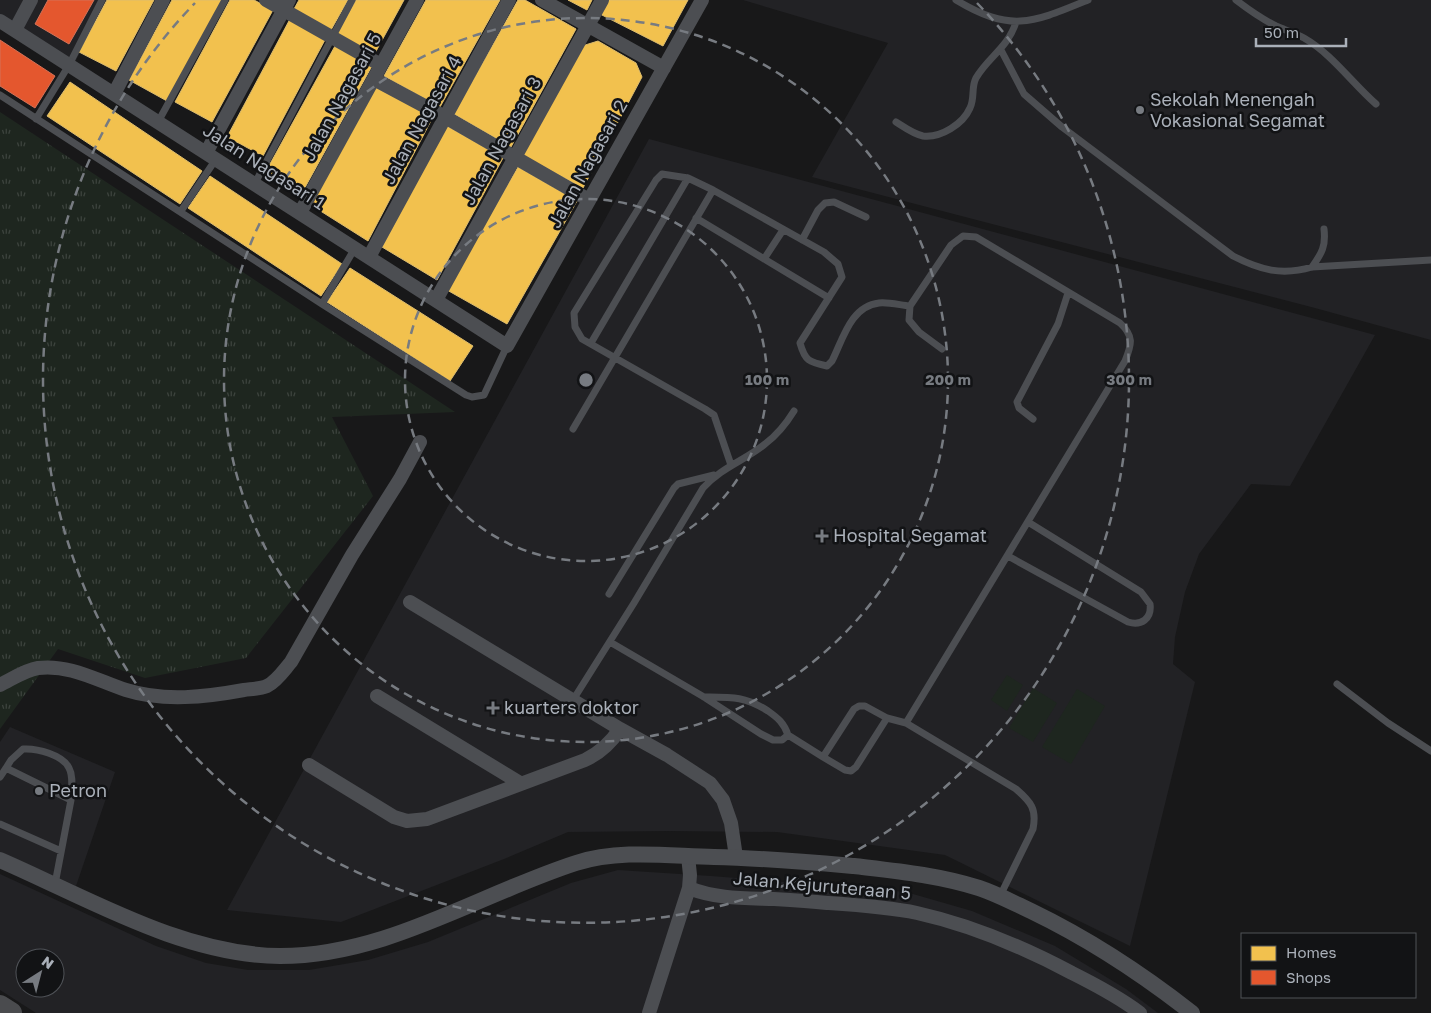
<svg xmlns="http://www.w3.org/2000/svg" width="1431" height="1013" font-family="'Golos Text',sans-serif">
  <defs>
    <pattern id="grass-tufts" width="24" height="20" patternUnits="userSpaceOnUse" patternTransform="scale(1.25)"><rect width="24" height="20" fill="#1e261f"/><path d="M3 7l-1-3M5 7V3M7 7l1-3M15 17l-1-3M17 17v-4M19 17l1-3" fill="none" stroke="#3c433d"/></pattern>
  </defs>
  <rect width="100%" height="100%" fill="#181819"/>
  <!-- built -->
  <path fill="#222225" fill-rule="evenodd" d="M0,0H108L75,62L0,14Z
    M743,0H1431V340L1315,308L812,177L888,43Z
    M649,139L1375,335L1290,486L1251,484L1199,554L1185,592L1175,637L1173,664L1195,682L1130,946L945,855L777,832L670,831L568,832L504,859L341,922L227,910Z
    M10,727L115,772L76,886L0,852V742Z
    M618,870L711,876L906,892L972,911L1055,946L1126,989L1158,1013H36L0,990V874L156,946L206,963L248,970H309L368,960L428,942L571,883ZM25,958H55V988H25Z"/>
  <!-- grass -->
  <path fill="url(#grass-tufts)" d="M0,112L455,412L332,417L373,496L246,658L145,678L58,649L0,729Z"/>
  <!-- green -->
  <path fill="#1e261f" d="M1007,675L1023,685L1007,711L991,700Z
    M1033,688L1057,703L1033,742L1009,728Z
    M1077,689L1105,706L1071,764L1042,747Z"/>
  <!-- homes -->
  <path fill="#f2c14e" stroke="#dcbc6e" d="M107,0H154L116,71L79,52Z
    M172,0H222L167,101L129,80Z
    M230,0H254L273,10L212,122L175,102Z
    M299,0H348L331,30L294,9Z
    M356,0H404L374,55L337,34Z
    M426,0H500L440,107L384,76Z
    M518,0H525L576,29L511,147L454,114Z
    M568,0H592L587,10Z
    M608,0H688L663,46L600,14Z
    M290,19L326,38L263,156L227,137Z
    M598,41L636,63L642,77L583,188L522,155L582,46Z
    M335,46L372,66L302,193L265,173Z
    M70,82L202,171L180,204L47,116Z
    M371,85L433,117L368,241L311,205Z
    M447,126L503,158L437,280L382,247Z
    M518,167L577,201L507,324L447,290Z
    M210,176L342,264L321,296L188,208Z
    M350,268L473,346L450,381L327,302Z"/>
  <!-- shops -->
  <path fill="#e4572e" stroke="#d37258" d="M48,0H94L69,44L35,24Z
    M0,40L55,76L35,108L0,86Z"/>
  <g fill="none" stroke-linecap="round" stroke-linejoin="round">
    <!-- service -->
    <path stroke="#4c4e52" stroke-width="7" d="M956,0C1011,33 1032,23 1088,0
      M1236,0C1249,10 1262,19 1276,26C1285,30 1295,33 1304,38C1332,54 1352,83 1376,104
      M1001,50L1024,94L1062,127L1233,256C1260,270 1282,276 1312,267L1431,260
      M0,95L322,304L466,395L472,397L484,395L507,346
      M36,119L69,65L102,0
      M158,122L225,0
      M896,122C904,127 913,134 923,136C941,138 963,124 970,108C975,98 971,87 976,78C988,57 1008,48 1016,22
      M255,183L352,0
      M181,211L216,159
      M696,218L829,298
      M802,240L818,210L825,203L834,202L866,217
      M764,259L783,230
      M1312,267C1322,253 1326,246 1324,229
      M322,304L355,248
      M591,343L688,178
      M1033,419L1019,408L1017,402L1058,324L1068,293
      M573,429L713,190
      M731,465L714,415L705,409L582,339L575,327L574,313L656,180L662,174L688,178L713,190L824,252L838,264L842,277L800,343C805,361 809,362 827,366L832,361C843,339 851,306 879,303C888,302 900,305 910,306
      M1008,556L1128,622C1141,626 1152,619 1150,604L1141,592L1028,522
      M609,594L674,488L678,484L714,475
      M610,642L704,697L761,734L773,740H782L788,735C784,723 778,718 768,711C745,696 731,697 704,697
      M1337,684L1388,723L1431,751
      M573,700L634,603L703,488C722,467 744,461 765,444C777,435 786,424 794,411
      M906,723L1125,361C1132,344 1134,336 1120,323L976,237L963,236L951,245L910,306L909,320L919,332L942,349
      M788,735L823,757L854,709L859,706H865L887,718L906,723L1016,789C1031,802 1037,809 1033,829L1000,896
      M823,757L845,770L851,771L856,767L887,718
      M6,768L11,760L23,749C37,748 63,755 69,768C74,777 71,790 71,800
      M0,777L6,768L71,800L55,884
      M0,824L61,851"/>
    <!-- minor -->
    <path stroke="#4c4e52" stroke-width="14" d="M266,0L381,65
      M542,0L664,68
      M0,21L507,346L702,0
      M15,30L31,0
      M374,79L445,117L589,200
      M114,94L163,0
      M206,153L289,0
      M300,213L417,0
      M369,257L509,0
      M436,300L602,0
      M410,602L620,729L667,755L710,783L723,800L731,823L736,857
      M0,685C12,679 25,670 38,668C70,664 98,681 126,690C164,702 206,697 244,690C251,689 260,689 267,686C277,681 284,670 291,662L352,555L400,479L420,442
      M377,696L520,783
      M309,765L394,817L407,821L427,819L585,760C600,753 610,744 620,729
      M689,888C716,899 745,898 774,899C792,900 809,901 827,903C857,905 888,907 917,913C971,925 1023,947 1072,973C1096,985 1119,997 1140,1013
      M649,1013L689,888L690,875L688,856"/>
    <!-- tertiary -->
    <path stroke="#4c4e52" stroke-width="16" d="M0,860C88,898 182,955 280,956C386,956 477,895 576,863C620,849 668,856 714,857C761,858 807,862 854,866C896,871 938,875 979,888C997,894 1014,903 1031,911C1089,939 1141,973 1192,1013"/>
    <!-- trunk -->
    <path stroke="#4a4b4e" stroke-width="22" d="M0,1006L11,1013"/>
  </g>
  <!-- distance rings -->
  <g fill="none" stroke="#777b81" stroke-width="2.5" stroke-dasharray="9 6">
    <circle cx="586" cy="380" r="181"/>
    <circle cx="586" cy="380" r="362"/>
    <path d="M977 3A543 543 0 1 1 195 3"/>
  </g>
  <!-- markers -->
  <g fill="#777b81" stroke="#121315" stroke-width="2">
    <circle cx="1140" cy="110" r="5"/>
    <path d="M819.5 528.5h5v5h5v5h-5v5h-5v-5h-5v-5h5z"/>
    <path d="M490.5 700.5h5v5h5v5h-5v5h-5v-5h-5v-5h5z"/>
    <circle cx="39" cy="791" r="5"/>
  </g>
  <g text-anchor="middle" stroke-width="5" stroke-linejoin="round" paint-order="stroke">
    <!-- street labels -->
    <g font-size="18" fill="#aab0b9" stroke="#121315">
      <text transform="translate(342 97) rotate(-61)" y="6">Jalan Nagasari 5</text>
      <text transform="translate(422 120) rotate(-61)" y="6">Jalan Nagasari 4</text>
      <text transform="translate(502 141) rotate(-61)" y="6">Jalan Nagasari 3</text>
      <text transform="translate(588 164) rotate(-61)" y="6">Jalan Nagasari 2</text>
      <text transform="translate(264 167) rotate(33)" y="6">Jalan Nagasari 1</text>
      <text transform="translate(822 886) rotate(5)" y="6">Jalan Kejuruteraan 5</text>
    </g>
    <!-- poi labels -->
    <g font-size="18" fill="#aab0b9" stroke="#121315" text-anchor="start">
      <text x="1150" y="106">Sekolah Menengah<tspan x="1150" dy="21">Vokasional Segamat</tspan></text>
      <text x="833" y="542">Hospital Segamat</text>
      <text x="504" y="714">kuarters doktor</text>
      <text x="49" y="797">Petron</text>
    </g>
  </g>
  <circle cx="586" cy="380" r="8" fill="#777b81" stroke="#121315" stroke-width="2.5"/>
  <g font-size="15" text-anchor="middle" font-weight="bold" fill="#777b81" stroke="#121315" stroke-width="5" stroke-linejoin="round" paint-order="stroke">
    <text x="767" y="385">100 m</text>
    <text x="948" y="385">200 m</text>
    <text x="1129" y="385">300 m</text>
  </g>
  <!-- legend -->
  <rect x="1241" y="933" width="175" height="65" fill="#121315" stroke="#4f5257"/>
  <rect x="1251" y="946" width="25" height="15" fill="#f2c14e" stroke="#4f5257"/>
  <text x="1286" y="958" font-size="15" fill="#aab0b9">Homes</text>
  <rect x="1251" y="970" width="25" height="15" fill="#e4572e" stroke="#4f5257"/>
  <text x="1286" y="983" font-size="15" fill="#aab0b9">Shops</text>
  <!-- north arrow -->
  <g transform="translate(40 973) rotate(36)"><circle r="24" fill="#121315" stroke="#4f5257"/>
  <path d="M0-4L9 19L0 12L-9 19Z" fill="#777b81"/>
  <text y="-8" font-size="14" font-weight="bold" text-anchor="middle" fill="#aab0b9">N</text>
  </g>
  <!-- scale -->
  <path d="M1256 38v8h90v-8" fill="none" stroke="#aab0b9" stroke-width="2.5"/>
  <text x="1264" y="38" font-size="15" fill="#aab0b9" stroke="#121315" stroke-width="4" paint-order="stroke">50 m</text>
</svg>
